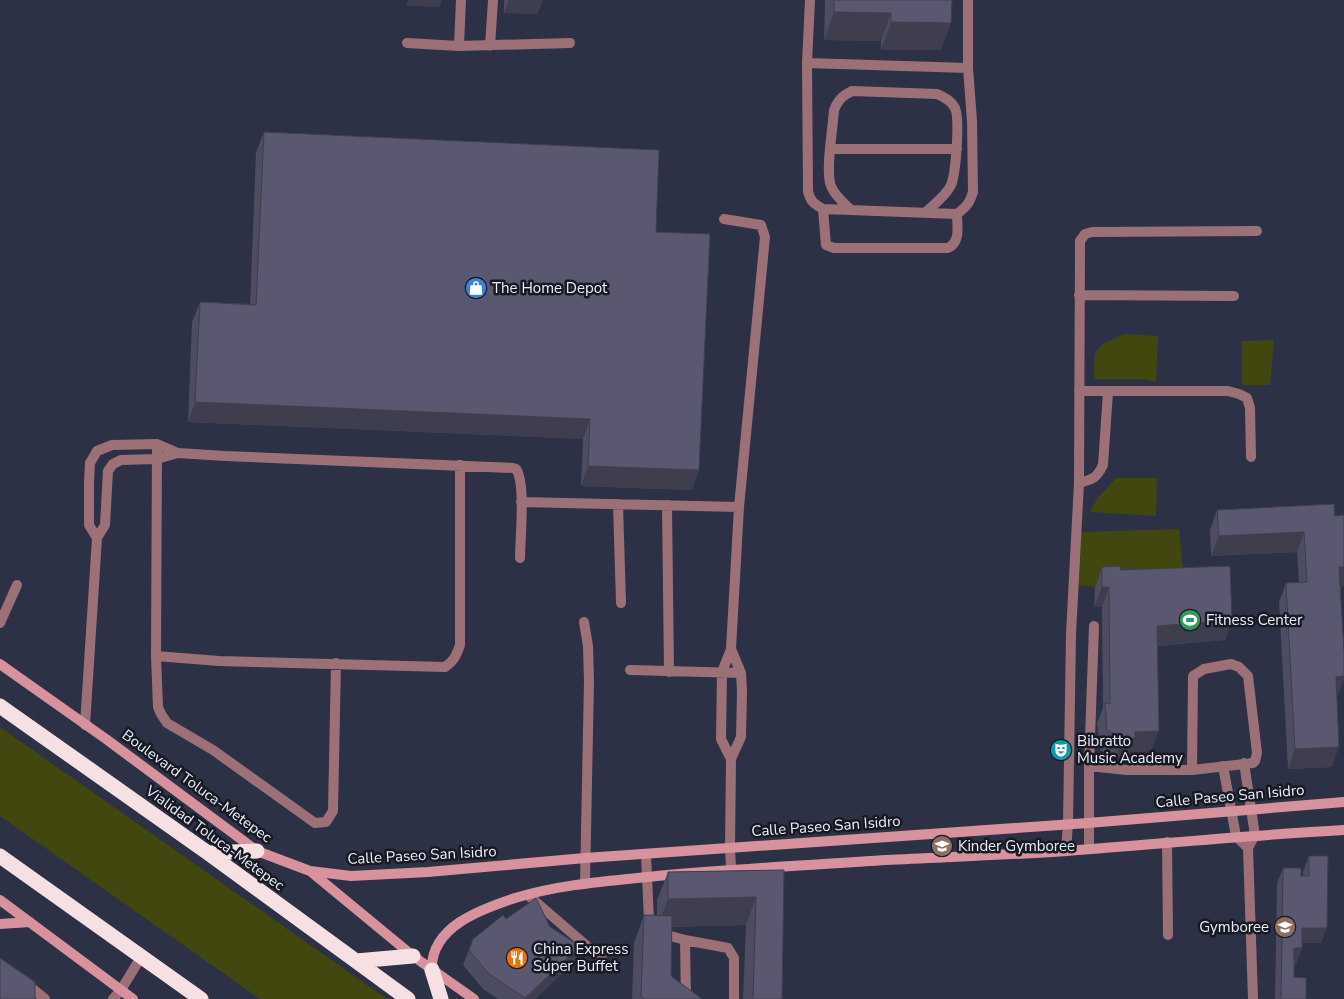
<svg xmlns="http://www.w3.org/2000/svg" width="1344" height="999" font-family="'Nunito Sans',sans-serif">
  <rect width="100%" height="100%" fill="#2c3146"/>
  <!-- green -->
  <path fill="#41470f" d="M1124,334L1158,336L1156,382L1143,379H1094C1094,346 1093,348 1124,334Z
    M1274,340L1270,385H1242V341Z
    M1116,478H1157L1156,516L1090,512L1097,499Z
    M1179,529L1183,573L1099,574L1095,587L1077,585L1080,532Z
    M0,727L387,999H260L0,816Z"/>
  <g fill="none" stroke-linecap="round" stroke-linejoin="round">
    <!-- lane -->
    <path stroke="#9c7077" stroke-width="10" d="M810,0L807,63L968,68V0
      M407,43L459,46L570,43
      M459,46L461,0
      M490,46L493,0
      M807,63L808,191C810,201 814,204 823,209L957,214C966,207 970,203 973,192L972,121L968,68
      M831,149H957
      M823,209L826,245L834,248H948C961,242 957,226 957,214
      M851,210C844,203 834,195 831,186C825,171 833,128 834,110C838,100 842,96 852,91L937,94C943,97 951,100 955,108C960,119 956,173 951,185C946,196 934,204 925,213
      M724,219L761,225L765,237L739,507L731,649L722,672L721,739L731,759
      M1079,295L1234,296
      M1079,391H1228L1239,394L1247,398L1250,408L1251,457
      M157,444L156,656L158,707L161,714L167,723L213,750L315,823L326,822L333,811L336,663
      M1079,483C1093,479 1097,478 1103,465L1108,392
      M521,502L739,507
      M618,504L621,603
      M667,505L669,672
      M97,538L89,525V482L90,463L97,451L112,445L157,444L178,453L225,456L513,468L516,469C526,483 520,539 520,558
      M584,622L588,646L589,681L585,883
      M0,623L17,585
      M1094,626L1089,766L1126,770H1192
      M731,649L741,673L742,692L741,737L731,759L730,847L731,869
      M156,656L219,661L445,667C454,661 456,656 460,645V465
      M1231,664L1239,667L1248,676L1257,753L1255,761L1253,763L1192,770L1193,676L1204,669Z
      M630,670L741,673
      M85,725L97,538L105,525L108,471L113,464L121,460L157,459L178,453
      M1244,763L1255,835L1248,848L1253,999
      M1089,766V849
      M1223,766L1236,836L1248,848
      M1167,842L1168,935
      M1066,851L1068,824L1071,634L1079,483L1080,241L1085,234L1092,232L1257,231
      M646,855L649,920L651,928L660,933L685,940
      M530,897L602,959
      M24,982L45,999
      M113,999L121,990L141,957
      M686,999L685,940L728,948L734,958V999"/>
    <!-- secondary -->
    <path stroke="#d7929d" stroke-width="10" d="M0,664L106,739L257,851L310,871L413,956L474,999
      M310,871L351,876L428,872L585,858L1088,823L1344,802
      M0,900L133,999
      M0,924L30,922
      M432,970C430,927 481,909 515,898C561,884 609,881 657,876C733,869 809,865 886,860C946,857 1007,855 1067,851C1160,844 1252,835 1344,830"/>
    <!-- highway -->
    <path stroke="#f6e0e3" stroke-width="15" d="M0,706L208,853L408,999
      M208,853L257,851
      M0,856L201,999
      M356,961L413,956
      M432,970L441,999"/>
  </g>
  <!-- wall -->
  <path fill="#4d4c60" d="M504,0H543L537,14L504,13Z
    M825,0H952L941,50H881V41L824,40Z
    M264,132L656,232L699,470L692,490L581,486L583,439L188,422L192,322L200,302L250,304L256,152Z
    M1217,510L1335,516L1344,515V583L1343,587H1341L1338,696H1337L1332,767L1288,769L1279,602L1286,583L1299,582L1297,552L1211,556L1210,530Z
    M1102,567L1120,570L1232,620L1225,640L1157,646L1151,751L1130,752L1128,758H1115L1100,750L1097,723L1103,708L1102,607H1094L1095,587Z
    M1309,856L1321,943H1302V948L1296,964L1294,963V977L1306,999H1275L1277,883L1283,868L1301,876H1303V872Z
    M784,870L782,999H743L746,925L672,927L671,976L702,999H632L634,943L644,915H657V900L668,872Z
    M506,919L550,927L580,946L574,962L535,999H498L483,989L463,965L473,939Z"/>
  <!-- shaded-wall -->
  <path fill="#3f3e4e" d="M408,0H442L439,7L406,6Z
    M509,0H543L537,14L504,13Z
    M834,12L891,13L881,41L824,40Z
    M891,22L951,23L941,50H881Z
    M195,402L590,419L583,439L188,422Z
    M588,466L699,470L692,490L581,486Z
    M1304,532L1297,552L1211,556L1219,536Z
    M1339,567H1344V583L1343,587H1332Z
    M1102,587H1109L1102,607H1094Z
    M1232,620L1225,640L1149,646L1157,626Z
    M1344,676V680L1338,696L1328,697L1336,677Z
    M1159,731L1151,751L1130,752L1128,758H1115L1122,738L1135,732Z
    M1339,747L1332,767L1288,769L1295,749Z
    M756,897L746,925L657,927L668,899Z
    M1302,928H1327L1321,943H1297Z
    M580,946L574,962L535,999H525Z
    M1294,948H1302L1296,964L1288,963Z"/>
  <!-- building -->
  <path fill="#5a5870" stroke="#3f3e4e" d="M834,0H952L951,23L891,22V13L834,12Z
    M264,132L659,150L656,232L710,234L699,470L588,466L590,419L195,402L200,302L256,305Z
    M1334,504L1335,516L1344,515V567H1339L1344,652V676L1336,677L1339,747L1295,749L1286,583L1307,582L1304,532L1219,536L1217,510Z
    M1121,566L1120,570L1230,566L1232,620L1157,626L1159,731L1135,732V738H1122L1107,730L1105,703L1110,704L1109,587H1102V567Z
    M1309,856H1328L1327,928H1302V948H1294V977L1306,978V999H1281L1283,868H1301V876H1309Z
    M784,870L782,999H753L756,897L668,899V872Z
    M536,898L550,927L580,946L525,998L489,974L469,950L473,939L503,915L506,919Z
    M644,915L672,916L671,976L702,999H645L641,997Z
    M0,958L35,982V999H0Z"/>
  <!-- icons -->
  <defs>
    <g id="shop-disc" transform="scale(1.125)"><circle r="9.5" fill="#3f7fe0" stroke="#171a23"/><path d="M-5-2.5h2.3a2.7 3.5 0 0 1 5.4 0H5L5.5 6h-11ZM-1.5-2.5h3a1.5 2.3 0 0 0-3 0Z" fill="#fff"/></g>
    <g id="stadium-disc" transform="scale(1.125)"><circle r="9.5" fill="#2e9e5b" stroke="#171a23"/><path d="M0-5a6.5 5 0 1 0 0 10a6.5 5 0 1 0 0-10ZM-3.5-1.8h7v3.6h-7Z" fill="#fff"/></g>
    <g id="theatre-disc" transform="scale(1.125)"><circle r="9.5" fill="#0f9aa8" stroke="#171a23"/><path d="M-5-5.5Q0-4 5-5.5V0Q5 5 0 6Q-5 5-5 0ZM-3.3-2.5H-1v1.5H-3.3ZM1-2.5H3.3v1.5H1ZM-2.8 1Q0 5.5 2.8 1Z" fill="#fff"/></g>
    <g id="school-disc" transform="scale(1.125)"><circle r="9.5" fill="#8d6e63" stroke="#171a23"/><path d="M0-5L7-2L0 1L-7-2ZM-4 1L0 2.5L4 1V4Q0 6-4 4Z" fill="#fff"/></g>
    <g id="restaurant-disc" transform="scale(1.125)"><circle r="9.5" fill="#e8710a" stroke="#171a23"/><path d="M-5-6h1v4h1v-4h1v4h1v-4h1v5L-1.5 .5V6h-2V.5L-5-1ZM5-6V6H3V1.5H1.5Q1.5-4 5-6Z" fill="#fff"/></g>
  </defs>
  <g fill-rule="evenodd">
    <use href="#shop-disc" x="476" y="288"/>
    <use href="#stadium-disc" x="1190" y="620"/>
    <use href="#theatre-disc" x="1061" y="750"/>
    <use href="#school-disc" x="942" y="846"/>
    <use href="#school-disc" x="1285" y="927"/>
    <use href="#restaurant-disc" x="517" y="958"/>
  </g>
  <g text-anchor="middle" stroke-width="5" stroke-linejoin="round" paint-order="stroke">
    <!-- poi labels -->
    <g font-size="15" fill="#eaeefb" stroke="#171a23" text-anchor="start">
      <text x="492" y="293">The Home Depot</text>
      <text x="1206" y="625">Fitness Center</text>
      <text x="1077" y="746">Bibratto<tspan x="1077" dy="17">Music Academy</tspan></text>
      <text x="958" y="851">Kinder Gymboree</text>
      <text x="1269" y="932" text-anchor="end">Gymboree</text>
      <text x="533" y="954">China Express<tspan x="533" dy="17">Súper Buffet</tspan></text>
    </g>
    <!-- street labels -->
    <g font-size="15" fill="#eaeefb" stroke="#171a23">
      <text transform="translate(197 786) rotate(36)" y="5">Boulevard Toluca-Metepec</text>
      <text transform="translate(1230 796) rotate(-5)" y="5">Calle Paseo San Isidro</text>
      <text transform="translate(826 826) rotate(-4)" y="5">Calle Paseo San Isidro</text>
      <text transform="translate(215 838) rotate(36)" y="5">Vialidad Toluca-Metepec</text>
      <text transform="translate(422 855) rotate(-3)" y="5">Calle Paseo San Isidro</text>
    </g>
  </g>
</svg>
